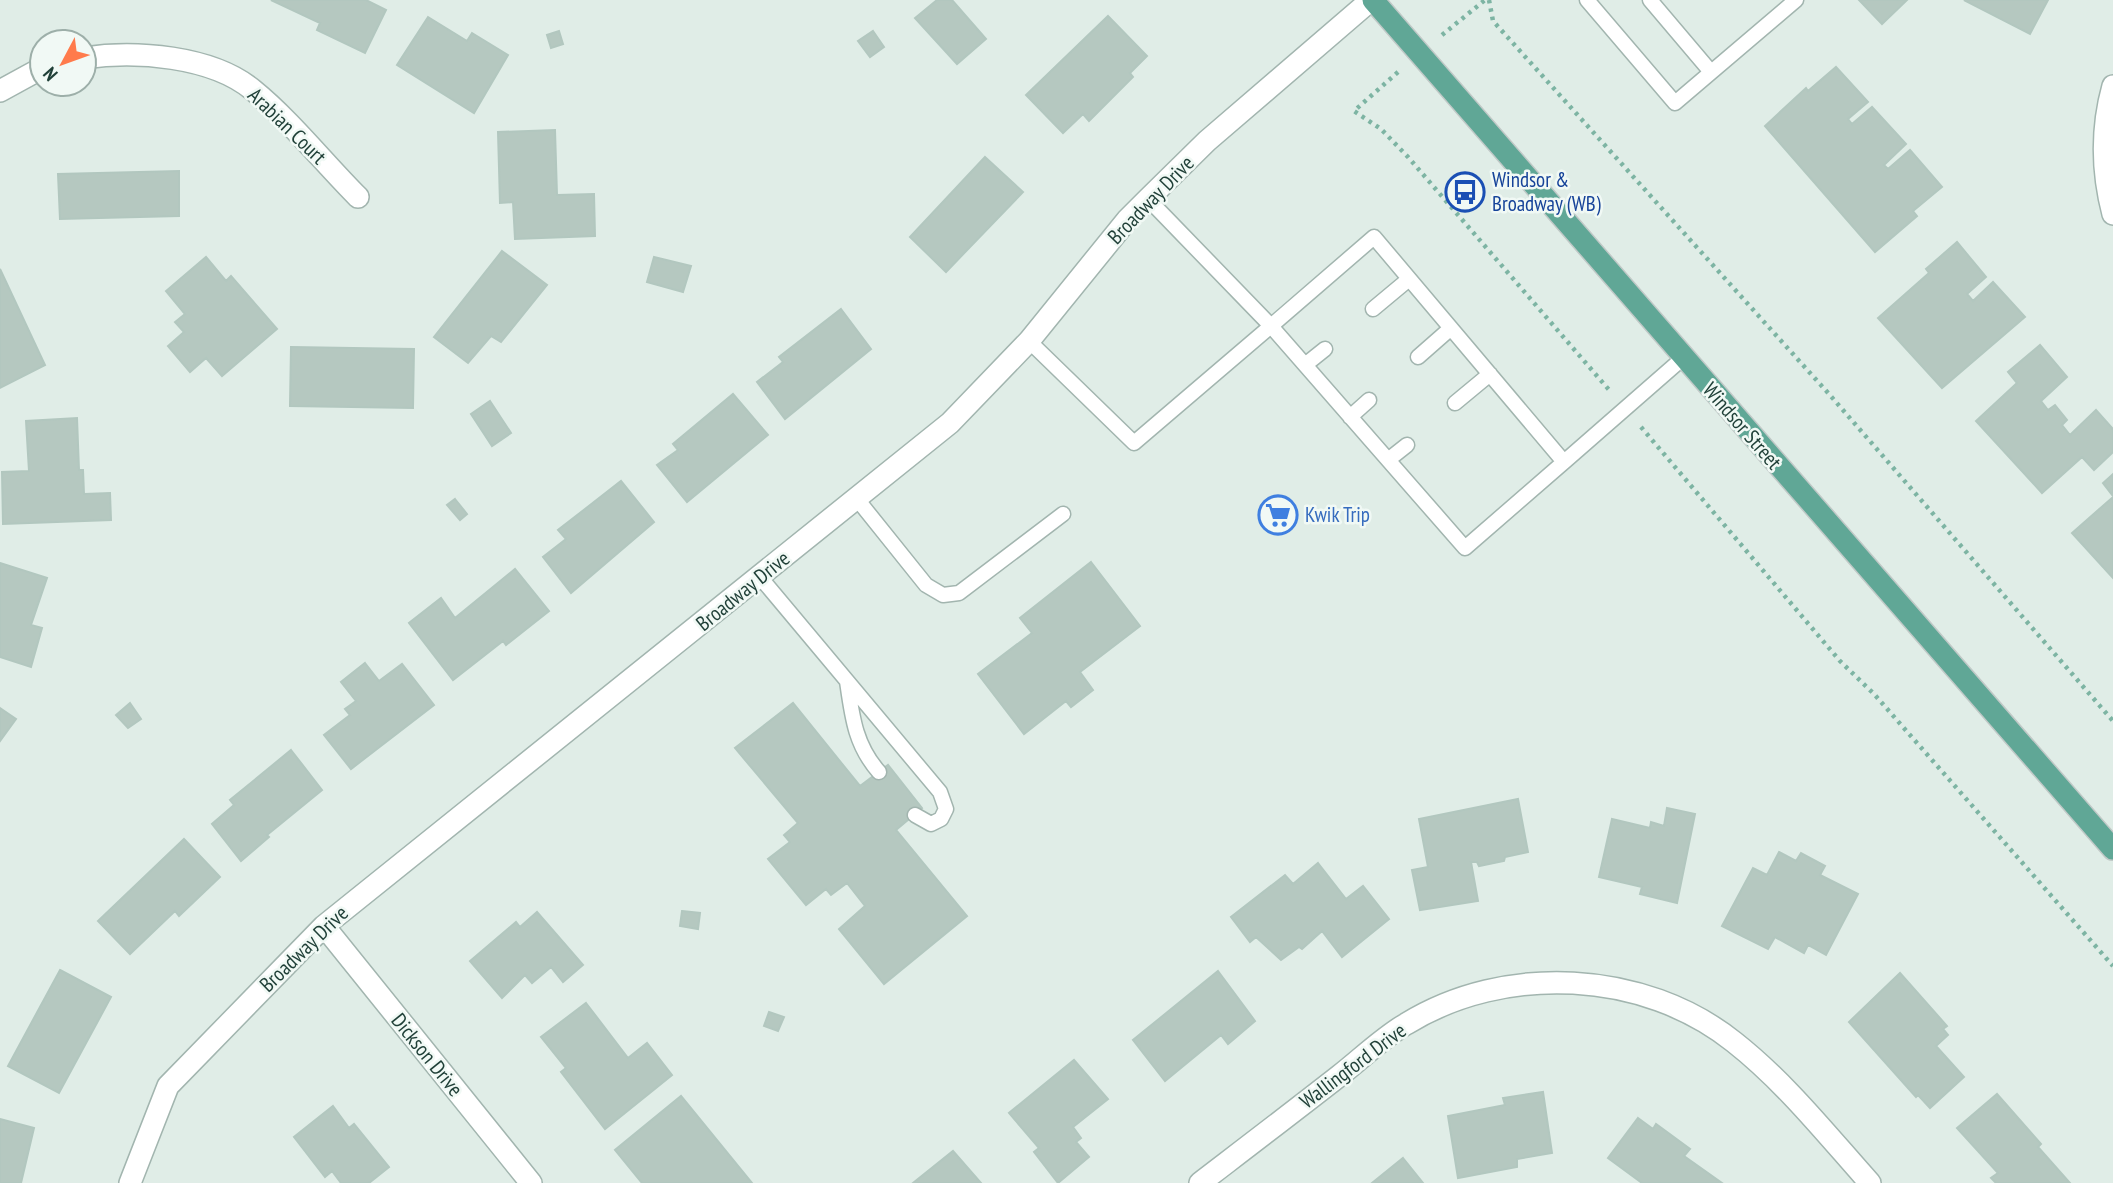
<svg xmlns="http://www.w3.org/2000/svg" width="2113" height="1183" font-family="'PT Sans Narrow',sans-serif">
  <rect width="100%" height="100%" fill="#e0ede7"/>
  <!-- building -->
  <path fill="#b5c8c0" stroke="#b2c7bf" stroke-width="2" d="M271,0H366L386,10L365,53L317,30L320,23Z
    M937,0H952L986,39L957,64L915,18Z
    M1859,0H1907L1882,24Z
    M1964,0H2048L2030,34Z
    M1108,16L1147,56L1130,73L1133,77L1089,121L1083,114L1063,133L1026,95Z
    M428,17L467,41L472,33L508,55L474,113L397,65Z
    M559,31L563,44L551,48L547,35Z
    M873,31L884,47L870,57L858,41Z
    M1836,67L1868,102L1848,119L1852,124L1872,107L1906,144L1884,165L1888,169L1910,150L1942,187L1913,211L1917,216L1875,252L1765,126L1806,88L1808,91Z
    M555,130L557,195L594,194L595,236L515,239L513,202L500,203L498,132Z
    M985,157L1023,192L946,272L910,237Z
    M179,171V216L60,219L58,174Z
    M1957,242L1986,277L1967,294L1973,301L1993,282L2025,317L1942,388L1878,318L1929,273L1926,269Z
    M502,251L547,285L501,342L491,336L468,363L434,337Z
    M206,257L226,281L231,276L277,329L222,376L206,358L190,372L168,346L184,332L175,322L185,314L166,291Z
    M654,257L691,266L683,292L647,282Z
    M0,269L45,365L0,388Z
    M841,309L871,349L785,419L757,382L783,362L779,357Z
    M2040,345L2067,377L2041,401L2048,410L2055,405L2067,420L2062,425L2070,435L2096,410L2113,429V452L2094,470L2082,457L2042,493L1976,421L2017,383L2008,372Z
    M291,347L414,349L413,408L290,406Z
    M733,394L768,435L687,502L657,465L678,450L673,444Z
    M490,401L511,433L492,446L471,414Z
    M77,418L79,470H83L84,494L110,493L111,520L3,524L2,472L29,471L26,421Z
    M2113,474V496L2103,483Z
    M621,481L654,522L571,593L543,557L566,539L558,530Z
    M2113,497V578L2072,533Z
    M455,499L467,514L460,520L447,505Z
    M1091,562L1140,626L1080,672L1093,690L1071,707L1066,701L1024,734L978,674L1032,633L1020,618Z
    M0,563L47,578L31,625L42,628L31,667L0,657Z
    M515,569L549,611L506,645L503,641L453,680L409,623L441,598L455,618Z
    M365,663L379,681L402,664L434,705L351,769L324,735L350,715L345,709L356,701L341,682Z
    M130,703L141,719L128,728L116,715Z
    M793,703L860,786L888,765L922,808L896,830L967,916L884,984L839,929L865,906L847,883L831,895L826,889L806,905L768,859L790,842L784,835L798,823L735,748Z
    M0,708L16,719L0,741Z
    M291,750L322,790L267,835L269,837L241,861L212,824L234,805L230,800Z
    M1518,799L1528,852L1505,857L1504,861L1479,866L1477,862H1471L1478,901L1420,910L1412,870L1428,867L1419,819Z
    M1667,808L1695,814L1677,903L1640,894L1642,887L1599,877L1612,819L1650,828L1651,822L1664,826Z
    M184,839L220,877L179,916L175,911L130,954L98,921Z
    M1779,852L1796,861L1801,853L1825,866L1820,875L1858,894L1826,955L1808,945L1804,953L1775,937L1768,949L1722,926L1753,868L1767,875Z
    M1318,863L1346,899L1363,886L1389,919L1342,957L1322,931L1302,949L1299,947L1281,960L1256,937L1250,942L1231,917L1285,875L1293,884Z
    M682,911L700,913L698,929L680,926Z
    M537,912L583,965L563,982L551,967L532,983L525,975L502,998L470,961L516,922L520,927Z
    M60,970L111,997L59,1093L8,1066Z
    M1218,971L1255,1021L1228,1044L1221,1035L1165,1081L1133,1040Z
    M1900,973L1947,1026L1943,1029L1948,1035L1936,1046L1964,1077L1930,1108L1918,1095L1916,1097L1849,1022Z
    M586,1003L628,1058L647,1043L672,1075L605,1129L561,1072L566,1068L541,1037Z
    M769,1012L784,1017L778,1031L764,1026Z
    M1074,1060L1108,1099L1073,1127L1081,1138L1076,1142L1089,1157L1058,1183L1034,1152L1039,1148L1009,1113Z
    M1543,1092L1552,1153L1517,1159V1167L1458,1178L1448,1116L1505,1105L1503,1098Z
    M1997,1094L2041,1144L2038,1147L2070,1183H1996L1991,1178L1998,1173L1957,1128Z
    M681,1096L752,1183H642L615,1150Z
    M333,1106L349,1128L354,1124L389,1167L369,1183H341L332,1171L325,1177L294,1137Z
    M1638,1118L1653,1129L1656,1124L1690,1149L1684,1156L1722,1183H1642L1608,1158Z
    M0,1119L34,1128L21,1183H0Z
    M953,1151L981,1183H913Z
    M1403,1158L1423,1183H1372Z"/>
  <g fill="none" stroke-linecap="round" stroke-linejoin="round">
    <!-- service casing -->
    <g stroke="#a2b5af" stroke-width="17">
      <path id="service" d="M1587,0L1675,103L1796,0
        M1650,0L1711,72
        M1373,309L1409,279
        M1029,341L1134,443L1271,326L1148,199
        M1418,357L1451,328
        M1305,365L1325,349
        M1455,403L1490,374
        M1350,417L1369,400
        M1388,460L1407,445
        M1564,462L1465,548L1271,326L1374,237L1564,462L1683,358
        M857,499L926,585L943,595L959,593L1063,514
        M760,577L940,792L946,809L941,819L931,824L915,815
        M847,681C852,716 855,745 879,772"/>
    </g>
    <!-- minor casing -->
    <g stroke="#a2b5af" stroke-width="24">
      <path id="minor" d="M84,58C135,50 212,56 253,90C290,120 324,163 358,197
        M2113,86C2101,129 2102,172 2113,214
        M0,91L42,68
        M324,926L531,1183
        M130,1183L168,1086L324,926L950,423L1029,341L1127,220L1148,199L1207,141L1371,0
        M1200,1183C1247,1147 1293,1112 1339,1076C1361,1059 1382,1038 1406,1024C1505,963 1644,970 1734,1042C1785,1082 1827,1135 1870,1183"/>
    </g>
    <!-- primary casing -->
    <g stroke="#c0c9c7" stroke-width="24">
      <path id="primary" d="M1373,0L2113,849"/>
    </g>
    <!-- path -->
    <path stroke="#7db4a3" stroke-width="4.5" stroke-dasharray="3.5 5" stroke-linecap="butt" d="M1489,0L1493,21L1829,394L2113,721
      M1442,35L1485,0
      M1398,72L1354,111L1381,129L1408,157L1610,391
      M1641,427L1840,661L1874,694L2113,966"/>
    <!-- service -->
    <use href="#service" stroke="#fff" stroke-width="14"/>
    <!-- minor -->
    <use href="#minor" stroke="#fff" stroke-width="21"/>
    <!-- primary -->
    <use href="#primary" stroke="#60a796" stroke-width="21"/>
  </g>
  <!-- icons -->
  <defs>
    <g id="bus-ring" transform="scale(2.0125)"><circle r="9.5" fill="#f1f9f5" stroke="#1a4fb4" stroke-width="1.5"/><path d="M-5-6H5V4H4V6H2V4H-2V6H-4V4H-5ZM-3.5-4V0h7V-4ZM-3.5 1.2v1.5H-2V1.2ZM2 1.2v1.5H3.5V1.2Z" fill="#1a4fb4"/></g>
    <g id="supermarket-ring" transform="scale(2.0125)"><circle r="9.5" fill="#f1f9f5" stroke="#3f7fe0" stroke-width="1.5"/><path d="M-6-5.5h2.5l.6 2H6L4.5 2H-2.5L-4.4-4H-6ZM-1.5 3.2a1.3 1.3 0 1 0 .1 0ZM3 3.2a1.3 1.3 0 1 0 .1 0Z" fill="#3f7fe0"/></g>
  </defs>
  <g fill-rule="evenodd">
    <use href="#bus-ring" x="1465" y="192"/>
    <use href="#supermarket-ring" x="1278" y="515"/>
  </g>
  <g text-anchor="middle" stroke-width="5" stroke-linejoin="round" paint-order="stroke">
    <!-- street labels -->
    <g font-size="21" fill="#1f3f37" stroke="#f1f9f5">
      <text transform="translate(287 126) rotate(44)" y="7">Arabian Court</text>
      <text transform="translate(1151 200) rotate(-46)" y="7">Broadway Drive</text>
      <text transform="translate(1742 426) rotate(49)" y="7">Windsor Street</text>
      <text transform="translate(743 591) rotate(-39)" y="7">Broadway Drive</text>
      <text transform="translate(304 949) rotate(-44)" y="7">Broadway Drive</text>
      <text transform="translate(427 1055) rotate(51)" y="7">Dickson Drive</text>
      <text transform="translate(1353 1066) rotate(-37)" y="7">Wallingford Drive</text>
    </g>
    <!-- transit labels -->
    <g font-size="21" fill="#164399" stroke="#f1f9f5" text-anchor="start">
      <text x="1492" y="187">Windsor &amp;<tspan x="1492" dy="24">Broadway (WB)</tspan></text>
    </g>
    <!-- shop labels -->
    <g font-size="21" fill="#366cbe" stroke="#f1f9f5" text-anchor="start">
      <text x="1305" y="522">Kwik Trip</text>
    </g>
  </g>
  <!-- north arrow -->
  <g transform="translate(63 63) rotate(229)"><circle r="33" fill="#f1f9f5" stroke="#9dafa9" stroke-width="2"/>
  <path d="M0-5L12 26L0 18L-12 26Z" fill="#ff7b4c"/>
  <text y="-10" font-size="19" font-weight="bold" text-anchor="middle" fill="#1f3f37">N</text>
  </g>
</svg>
